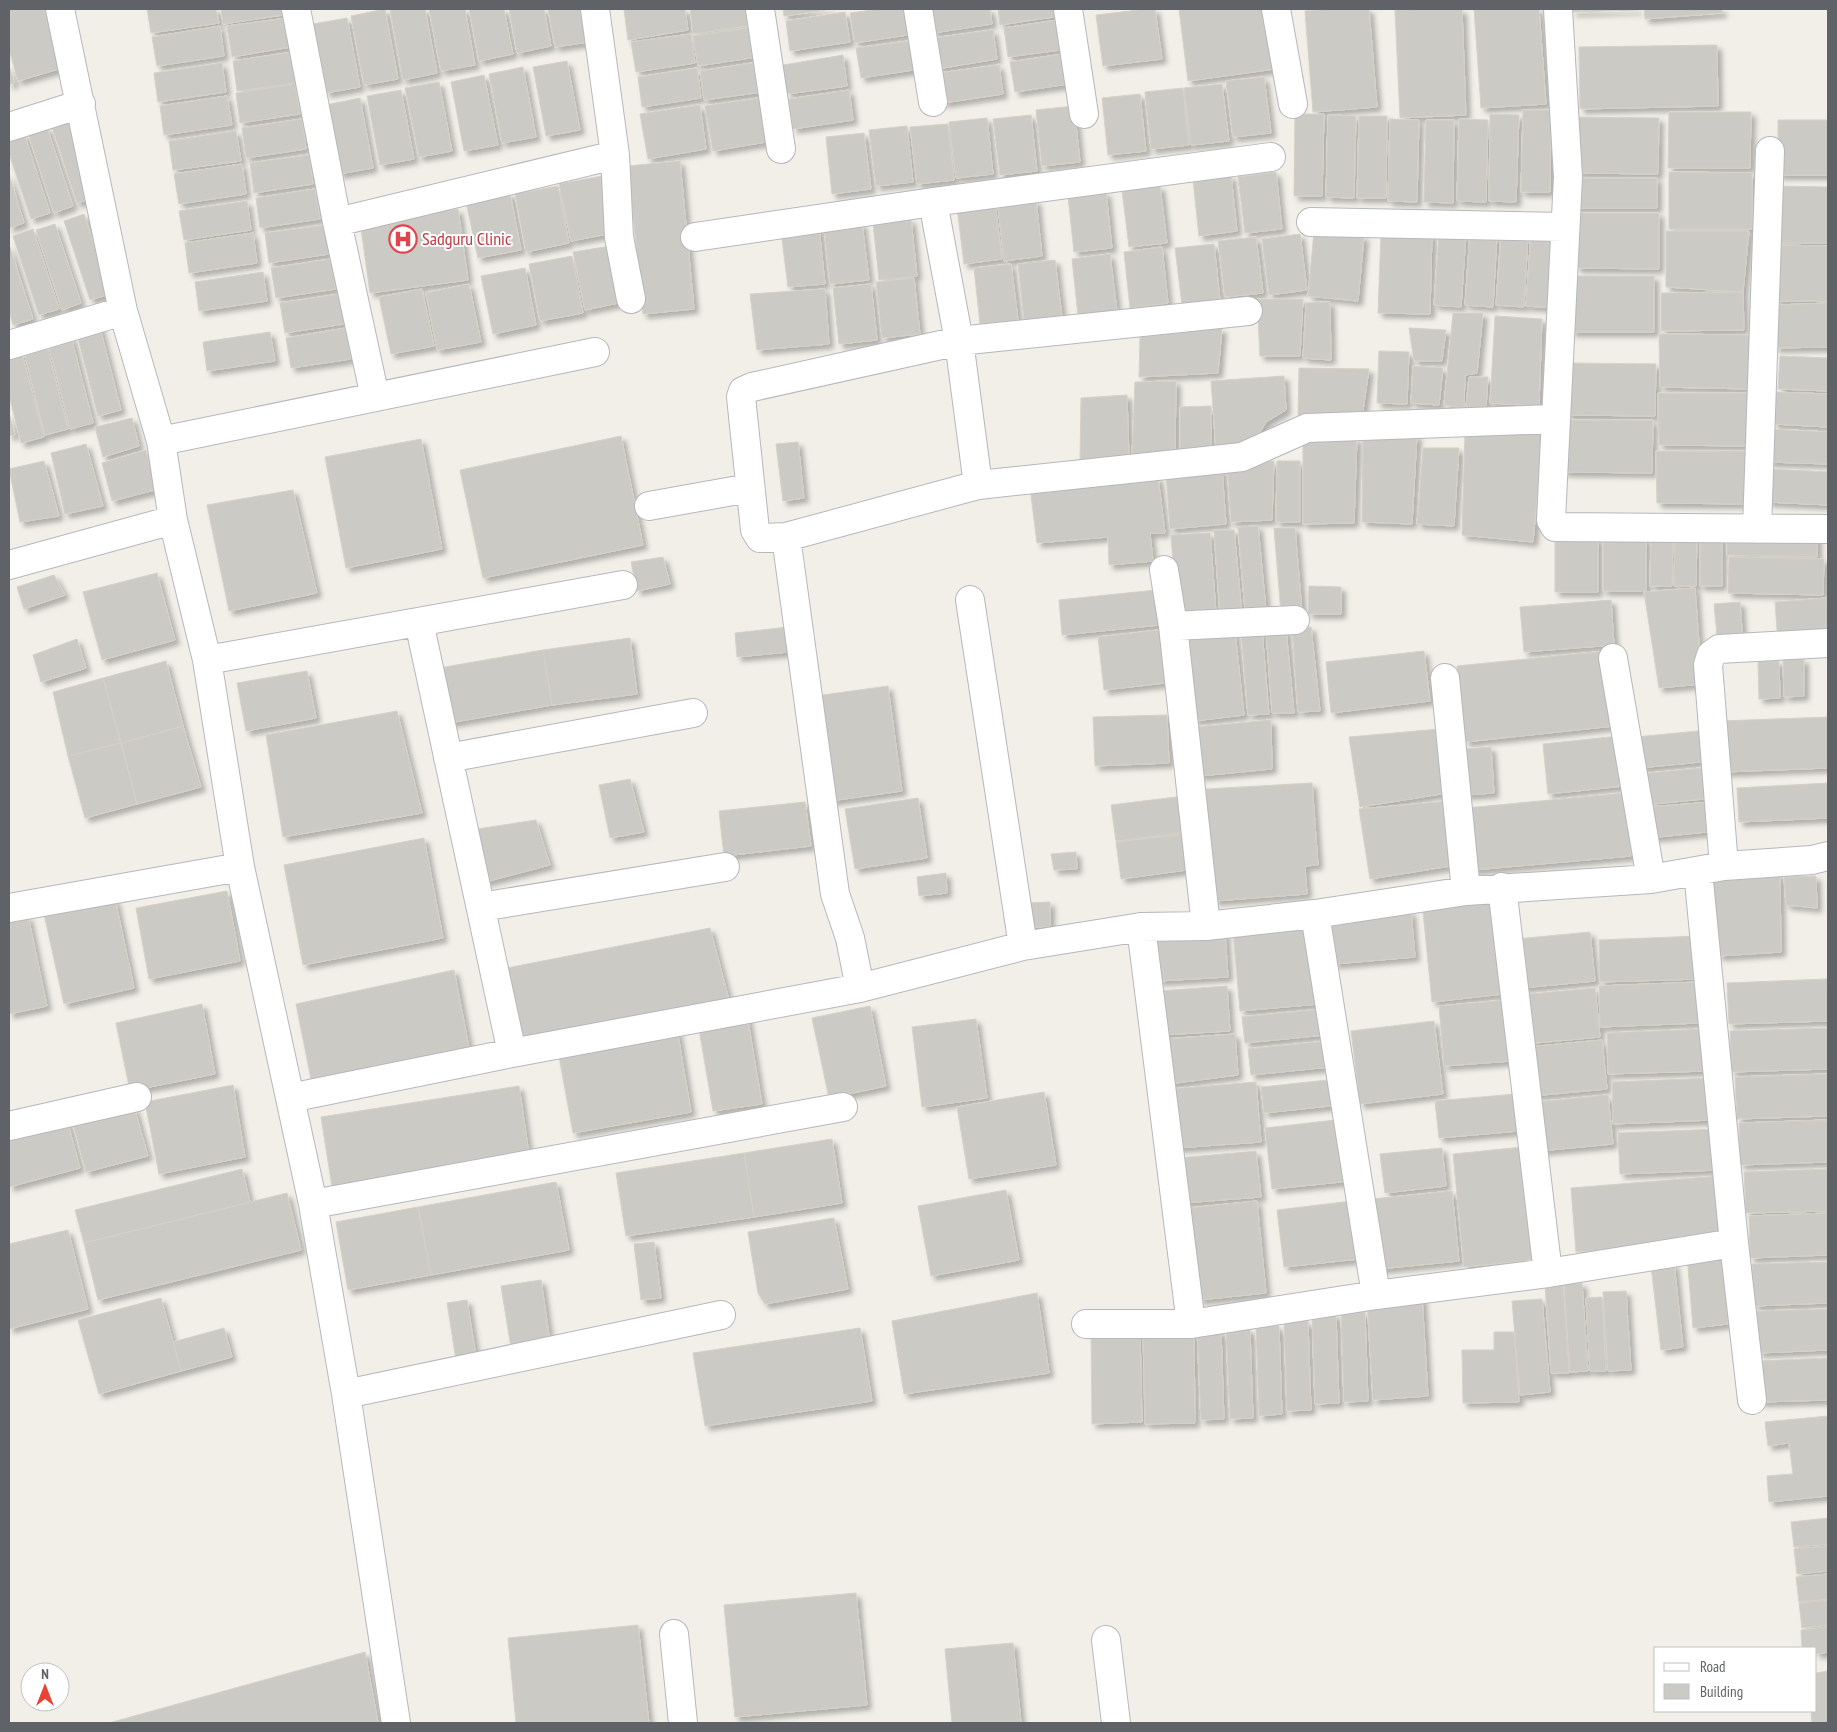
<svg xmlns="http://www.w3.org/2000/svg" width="1837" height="1732" font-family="'PT Sans Narrow',sans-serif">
  <defs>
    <filter id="shadow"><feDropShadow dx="4.5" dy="4.5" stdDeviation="2.5" flood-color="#0004"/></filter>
  </defs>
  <rect width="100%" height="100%" fill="#f1efe8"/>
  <!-- building -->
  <path fill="#cccac5" stroke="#d6d1c6" filter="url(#shadow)" d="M9,9H44L62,68L18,81L9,49Z
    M147,9H216L219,23L151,33Z
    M221,9H282L283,15L223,24Z
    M385,9L398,79L364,85L351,16Z
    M398,9H425L437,73L403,80L390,10Z
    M429,9H465L475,65L441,71Z
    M469,9H504L513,54L479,61Z
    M509,9H544L551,46L517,53Z
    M548,9H582L589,42L555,47Z
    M624,9H685L688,30L628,40Z
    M690,9H751L754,25L693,34Z
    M783,9H833L784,16Z
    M880,9H910L914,34L855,43L850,13Z
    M929,9H990L992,24L933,33Z
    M998,9H1059L1060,16L1000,25Z
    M1147,9H1155L1162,59L1103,66L1096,15Z
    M1179,9H1267L1275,69L1188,81Z
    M1333,9H1369L1377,107L1313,112L1305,11Z
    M1462,9L1466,115L1400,118L1395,10Z
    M1474,9H1539L1546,104L1481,108Z
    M1572,9H1638V10L1572,12Z
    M1644,9H1722V13L1645,19Z
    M845,12L850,42L790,51L786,21Z
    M287,18L291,47L232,57L227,26Z
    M347,18L360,87L326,93L313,24Z
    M1064,19L1068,49L1008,57L1004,28Z
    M220,26L224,56L157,66L152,37Z
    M753,27L757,57L698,66L693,36Z
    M993,30L997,59L937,69L933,38Z
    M691,34L695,63L636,72L631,42Z
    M916,40L920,69L861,78L856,48Z
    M1717,45L1718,106L1580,109L1579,47Z
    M293,52L297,83L237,91L233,61Z
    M1070,53L1075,83L1015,92L1010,62Z
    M843,55L847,86L787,94L783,65Z
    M567,61L580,130L546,136L533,67Z
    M759,62L763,92L704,100L700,71Z
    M222,63L226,92L158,102L154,73Z
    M9,65L14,83L9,85Z
    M999,65L1003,94L943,103L939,73Z
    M523,67L536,137L502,143L489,74Z
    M697,68L701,98L642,107L638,77Z
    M484,75L498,145L464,151L451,82Z
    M1264,77L1271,133L1233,137L1226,81Z
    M439,82L452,151L419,157L405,88Z
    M295,84L300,114L240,123L236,93Z
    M1222,84L1229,141L1191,145L1184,88Z
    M1183,88L1189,145L1151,149L1145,92Z
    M401,90L414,159L380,165L367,96Z
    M849,90L853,120L793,129L789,99Z
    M1140,94L1146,151L1108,155L1102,98Z
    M227,96L232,125L164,135L160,106Z
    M765,97L772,141L713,151L705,106Z
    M360,98L373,168L339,174L326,105Z
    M700,105L706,149L648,159L640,114Z
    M1074,106L1080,162L1042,166L1036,110Z
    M1523,110H1551L1550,192H1521Z
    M1669,112H1751L1750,168H1668Z
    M1295,114H1324L1322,196H1294Z
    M1490,114L1519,115L1516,202L1489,201Z
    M1031,115L1037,171L1000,175L993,119Z
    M1328,115L1356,116L1354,198L1326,197Z
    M1359,116H1387L1386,198H1357Z
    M70,117L96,197L77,203L51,124Z
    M1576,117L1659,118L1658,174L1576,173Z
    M987,118L993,174L956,178L949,122Z
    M302,119L306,149L246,158L242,128Z
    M1390,119L1419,120L1417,202L1388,201Z
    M1459,119L1488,120L1486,202L1457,201Z
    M1426,120H1454L1453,203L1424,202Z
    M1778,120H1828V175H1778Z
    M948,124L954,180L917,184L910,127Z
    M907,126L913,182L876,186L869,130Z
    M47,127L73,206L54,213L28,133Z
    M236,131L241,161L173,170L169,141Z
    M24,133L50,213L31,219L9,153V139Z
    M864,133L871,189L832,194L826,137Z
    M309,155L313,184L254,193L250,163Z
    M680,161L694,309L643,314L628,166Z
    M242,164L246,194L179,204L174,174Z
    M1276,172L1282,229L1245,233L1238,177Z
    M1669,172L1752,173V229H1669Z
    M9,174L24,223L9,228Z
    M1231,175L1237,231L1199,236L1193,180Z
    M602,176L613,233L571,241L559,184Z
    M1574,178H1657V208H1574Z
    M558,186L569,243L526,252L515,194Z
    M1160,186L1167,243L1129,247L1122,190Z
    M1776,186L1828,187V243H1776Z
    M315,189L320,219L260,228L256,198Z
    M1106,192L1112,248L1074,252L1068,196Z
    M510,193L521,250L478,258L466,202Z
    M1036,200L1042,256L1004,261L998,205Z
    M247,201L251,230L184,240L179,211Z
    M995,203L1002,259L964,264L957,207Z
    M458,209L468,280L370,293L360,221Z
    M1576,213H1659V269L1576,268Z
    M84,214L110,294L90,300L64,221Z
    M911,219L917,276L879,280L873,223Z
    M862,223L869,280L830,284L824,227Z
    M55,224L81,303L62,310L36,230Z
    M325,225L329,254L269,263L265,233Z
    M819,227L825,284L788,287L781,231Z
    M33,229L59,309L39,315L13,236Z
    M1666,231H1749L1743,292L1666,287Z
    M1314,232L1364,236L1358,301L1308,296Z
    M1381,232L1432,233L1430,314L1378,313Z
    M253,233L257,263L189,273L185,243Z
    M1439,233L1466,234L1461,307L1434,305Z
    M1470,233L1497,235L1493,307L1465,305Z
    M1501,233L1528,235L1524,307L1496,305Z
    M1531,233L1559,235L1553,308L1526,306Z
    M1300,234L1307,290L1269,295L1262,239Z
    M1256,237L1263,293L1225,297L1218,241Z
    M9,244L33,319L13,325L9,311Z
    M1214,244L1220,300L1182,305L1175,248Z
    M617,245L628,301L585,310L573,252Z
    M1775,245L1828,246V301H1775Z
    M1162,247L1168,303L1130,308L1124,252Z
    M1110,254L1117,311L1078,315L1072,259Z
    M572,256L583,313L540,321L529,264Z
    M331,259L336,289L276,298L271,268Z
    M1055,260L1062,317L1024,321L1018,264Z
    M1011,264L1018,320L980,324L974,268Z
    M525,268L536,325L493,334L481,276Z
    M263,272L267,301L199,311L195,282Z
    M1571,276H1654V332H1571Z
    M914,278L920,334L882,338L876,282Z
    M469,284L481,342L437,350L426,293Z
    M871,284L877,340L839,344L833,288Z
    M422,289L434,346L391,354L379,297Z
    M825,289L829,344L757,350L750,294Z
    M1743,292L1744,330L1661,331V293Z
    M340,294L344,324L285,333L280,303Z
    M1257,299H1303L1300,356H1260Z
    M1330,302L1331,360L1303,358L1306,303Z
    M1828,303V347L1775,348L1777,305Z
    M1453,313H1483L1477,373L1465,375L1464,408L1444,405Z
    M1495,316L1542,319L1539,406L1490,403Z
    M99,324L121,410L98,416L76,330Z
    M346,328L351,359L291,368L286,338Z
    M1222,328L1218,373L1139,377L1140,337Z
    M1409,328L1446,330L1442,361H1414Z
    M270,332L275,361L207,371L203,342Z
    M1659,334L1750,335L1749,389L1660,387Z
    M71,336L93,423L70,429L48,342Z
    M46,343L68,429L45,435L23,348Z
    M21,350L44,437L21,443L9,395V354Z
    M1379,351L1409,352L1407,404L1377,403Z
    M1780,356L1828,358V391L1778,389Z
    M1566,363L1656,364L1655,416L1566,415Z
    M1413,366L1443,368L1439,405L1411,403Z
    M1299,368L1369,369L1362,418L1298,415Z
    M1284,376L1286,410L1266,422L1252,446L1216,450L1211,381Z
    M1469,377H1488L1486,408L1466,407Z
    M1176,381L1175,457H1132L1135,382Z
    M1774,392L1828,394V427L1773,424Z
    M1658,393H1749L1748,446L1659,445Z
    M1127,395L1129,459L1080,463L1081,398Z
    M1211,406V450L1180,453V407Z
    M9,413L15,435L9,436Z
    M132,418L139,446L103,457L95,427Z
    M1563,420H1653L1652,473L1563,472Z
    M1770,429L1828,432V464L1768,462Z
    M1465,431L1543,432L1533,542L1462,535Z
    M1363,434L1417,435L1412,524L1362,522Z
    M621,436L643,545L483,578L460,470Z
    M1303,438H1357L1354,523L1303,524Z
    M421,439L442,549L346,568L325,457Z
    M798,442L804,498L783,501L776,444Z
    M86,444L103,506L65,514L51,453Z
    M1423,448H1459L1454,526L1417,524Z
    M146,450L155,490L112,501L102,463Z
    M1656,451H1747L1746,504L1657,503Z
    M44,461L59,516L20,522L9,469Z
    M1274,461L1272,520L1231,522L1227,465Z
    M1277,461H1300V522H1276Z
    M1222,469L1226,524L1170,529L1166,473Z
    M1769,469L1828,472V505L1767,502Z
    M1158,477L1165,533H1150L1153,561L1109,565L1108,537L1037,543L1030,487Z
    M293,490L317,593L229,611L207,505Z
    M1258,526L1266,610L1245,611L1238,527Z
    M1274,528H1295L1302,612L1281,613Z
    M1214,530H1234L1242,614L1220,615Z
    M1210,533L1216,612L1177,616L1171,535Z
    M1651,533H1673L1672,586H1650Z
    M1675,533H1697L1696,586H1674Z
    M1700,533L1722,534V586H1700Z
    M1727,533L1817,535V557L1727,555Z
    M1555,537H1598V592H1555Z
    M1603,537H1646V591H1603Z
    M663,557L670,584L637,591L631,562Z
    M1729,557L1824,559L1823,595L1728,593Z
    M157,573L175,640L102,660L83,592Z
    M54,575L65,595L24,609L17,587Z
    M1309,586L1341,587V614H1308Z
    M1695,588L1702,684L1659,688L1644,592Z
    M1156,590L1160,625L1062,635L1059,600Z
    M1827,598L1828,639L1778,643L1775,602Z
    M1611,600L1614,645L1524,652L1520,607Z
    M1740,602L1743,643L1718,645L1714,604Z
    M797,626L799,651L737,657L735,633Z
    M1311,627L1320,711L1298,712L1292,628Z
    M1168,629L1174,682L1104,690L1098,637Z
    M1266,629H1286L1294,713H1272Z
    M1262,630L1269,714L1248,715L1241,631Z
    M1235,632L1244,715L1194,721L1186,633Z
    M630,638L637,694L552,705L543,650Z
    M77,639L86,668L41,682L33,655Z
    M543,650L552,705L449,723L439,668Z
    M1424,651L1430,701L1331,713L1326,662Z
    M1606,651L1614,726L1465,742L1457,666Z
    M1804,659V696L1784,697L1783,660Z
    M166,661L183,726L121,743L103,678Z
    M1758,661H1779L1780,698L1759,699Z
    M307,671L316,718L246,731L237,683Z
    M103,678L121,743L68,756L53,692Z
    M888,686L902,791L830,801L816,696Z
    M397,711L422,813L283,837L266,735Z
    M1167,715L1169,763L1095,766L1093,717Z
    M1828,717V768L1724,772L1722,721Z
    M1271,720L1272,769L1199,776L1196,727Z
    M183,726L201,787L137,804L121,743Z
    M1439,729L1447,793L1360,807L1349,737Z
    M1708,730L1711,761L1639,768L1636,737Z
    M1619,736L1624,786L1548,794L1543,744Z
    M121,743L137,804L85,818L68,756Z
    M1491,747L1494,793L1465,795L1462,749Z
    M1711,767L1714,798L1643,805L1639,774Z
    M630,779L644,832L610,838L599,785Z
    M1312,783L1318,865L1305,866L1307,894L1214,901L1206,789Z
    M1828,783V818L1739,822L1737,788Z
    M1625,793L1631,856L1473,870L1466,808Z
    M1184,796L1189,832L1116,841L1111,805Z
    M918,798L927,858L855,869L845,809Z
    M1450,801L1457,865L1370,879L1359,809Z
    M805,802L811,846L724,856L719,811Z
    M1714,802L1716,831L1649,838L1646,807Z
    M536,820L550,865L485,882L471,830Z
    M1189,834L1194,869L1121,879L1116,842Z
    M424,838L443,938L303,965L284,865Z
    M1076,852L1077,869L1054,870L1051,854Z
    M946,873L947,893L919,896L917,877Z
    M1780,873L1781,952L1718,956L1709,880Z
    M1816,876L1817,908L1786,905L1784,877Z
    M227,891L240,961L149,979L136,908Z
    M1494,895L1504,994L1432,1002L1422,902Z
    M115,899L134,988L64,1004L44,914Z
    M1050,902V926L1026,928L1024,903Z
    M1411,911L1415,957L1334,964L1330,918Z
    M28,916L47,1006L9,1014V920Z
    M1311,923L1319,1004L1240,1011L1233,931Z
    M710,928L729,1000L515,1041L502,969Z
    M1225,932L1228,977L1158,981L1155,937Z
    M1590,932L1595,981L1521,988L1516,939Z
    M1698,936L1700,979L1600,982L1599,940Z
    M454,970L471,1058L313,1089L296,1004Z
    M1827,979L1828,1021L1729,1024L1727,983Z
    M1699,982L1700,1023L1600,1027L1599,986Z
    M1227,986L1230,1031L1161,1035L1158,991Z
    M1595,988L1600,1037L1525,1044L1520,995Z
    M1506,1000L1512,1061L1444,1066L1439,1006Z
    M202,1004L215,1074L130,1091L116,1023Z
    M870,1006L886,1086L829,1098L812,1018Z
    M1321,1009L1325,1035L1245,1043L1242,1017Z
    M747,1015L762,1104L713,1111L698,1023Z
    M976,1019L987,1098L922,1107L912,1027Z
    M1434,1021L1443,1094L1360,1104L1351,1031Z
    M1828,1028V1069L1731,1072L1730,1031Z
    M677,1029L691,1112L573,1133L558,1051Z
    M1706,1029L1708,1071L1608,1074L1607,1033Z
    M1235,1034L1238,1075L1168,1084L1165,1039Z
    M1602,1040L1607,1089L1532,1096L1527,1047Z
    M1328,1041L1330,1067L1251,1075L1248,1049Z
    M1828,1074V1116L1737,1119L1735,1077Z
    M1712,1078L1713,1120L1613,1124L1612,1082Z
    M1337,1079L1339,1105L1264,1113L1261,1087Z
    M1256,1082L1261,1142L1176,1148L1171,1089Z
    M233,1085L245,1157L159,1174L145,1102Z
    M519,1086L530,1161L333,1193L321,1117Z
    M1044,1092L1056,1165L969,1179L957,1107Z
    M1516,1094L1519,1131L1439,1138L1435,1101Z
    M1608,1095L1613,1144L1539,1151L1534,1102Z
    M134,1107L148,1156L86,1172L73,1124Z
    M1344,1119L1351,1181L1272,1189L1265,1128Z
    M67,1120L80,1168L9,1187V1135Z
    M1828,1120V1162L1740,1165L1739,1123Z
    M1718,1129L1719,1170L1620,1174L1618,1133Z
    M832,1139L842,1203L754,1217L744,1153Z
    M1523,1147L1535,1260L1464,1267L1453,1154Z
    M1442,1148L1446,1186L1385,1193L1380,1154Z
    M1256,1151L1261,1197L1183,1203L1179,1158Z
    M744,1153L754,1217L626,1236L616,1173Z
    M242,1169L250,1202L84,1243L75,1210Z
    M1828,1169V1211L1746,1213L1744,1172Z
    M1719,1176L1725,1240L1576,1252L1571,1188Z
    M556,1182L569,1250L431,1275L418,1207Z
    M1006,1190L1019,1260L931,1276L918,1206Z
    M1452,1191L1459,1261L1379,1269L1372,1199Z
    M287,1193L301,1250L98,1300L84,1243Z
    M1257,1201L1266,1293L1199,1300L1189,1208Z
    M1352,1201L1359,1259L1284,1267L1277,1210Z
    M418,1207L431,1275L348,1290L336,1222Z
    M1828,1213V1255L1750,1258L1749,1216Z
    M834,1218L848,1289L765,1304L758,1293L748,1232Z
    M68,1230L88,1309L9,1329V1244Z
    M654,1242L661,1298L641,1300L634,1244Z
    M1722,1252L1728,1324L1693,1328L1687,1255Z
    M1828,1262V1303L1754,1306L1752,1264Z
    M1674,1263L1683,1347L1661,1350L1651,1266Z
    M541,1280L551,1349L512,1354L501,1286Z
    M1582,1283L1588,1371L1570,1372L1564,1284Z
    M1545,1285H1563L1569,1373H1551Z
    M1626,1291L1631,1370L1608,1371L1603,1292Z
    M1037,1293L1049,1373L904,1394L892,1321Z
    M1422,1296L1428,1396L1373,1400L1367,1300Z
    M1602,1297L1606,1371H1590L1586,1298Z
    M161,1298L181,1371L99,1394L78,1320Z
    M1542,1299L1550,1392L1520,1395L1512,1301Z
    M467,1300L477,1363L457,1366L447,1303Z
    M1828,1309V1350L1758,1353L1757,1311Z
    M1365,1312L1368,1401L1344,1402L1341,1313Z
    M1312,1314H1336L1339,1403L1315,1404Z
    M1308,1321L1311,1410L1287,1411L1284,1322Z
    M1256,1326H1279L1282,1414L1259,1416Z
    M224,1328L232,1357L181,1371L173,1342Z
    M860,1328L872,1401L705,1426L693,1353Z
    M1140,1329L1142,1422L1092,1424L1091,1330Z
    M1250,1329L1253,1418L1230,1419L1226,1330Z
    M1194,1330L1195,1423L1145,1424L1143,1331Z
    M1221,1330L1224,1419L1201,1420L1197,1331Z
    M1494,1332H1514L1519,1402L1463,1403L1462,1350H1494Z
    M1828,1358V1400L1760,1402L1759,1361Z
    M1828,1416V1496L1769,1502L1767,1476L1793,1474L1789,1443L1768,1446L1765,1422Z
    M1828,1518V1544L1794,1547L1791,1522Z
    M1828,1546V1571L1797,1574L1794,1549Z
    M1828,1574V1599L1799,1602L1796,1577Z
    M856,1593L867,1705L735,1717L724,1605Z
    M1828,1600V1625L1802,1628L1799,1603Z
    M638,1625L649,1723H516L508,1638Z
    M1828,1627V1652L1816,1654V1648H1802L1801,1630Z
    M1013,1643L1021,1723H952L945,1649Z
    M365,1652L378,1723H109Z
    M1828,1671V1722L1812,1723L1811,1711H1816V1673Z"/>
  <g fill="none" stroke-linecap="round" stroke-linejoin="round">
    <!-- minor casing -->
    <g stroke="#b5b8bc" stroke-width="30">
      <path id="minor" d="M60,9L123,311L161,441L173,520L207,660L240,867L313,1204L346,1394L396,1723
        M296,9L337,222L375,397
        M595,9L615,155L619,237L631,299
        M760,9L781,149
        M918,9L933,102
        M1068,9L1084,114
        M1276,9L1293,104
        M1558,9L1568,177L1551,520L1555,527L1828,529
        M9,127L81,104
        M933,202L959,341L978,485
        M337,222L615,155
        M1311,222L1564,227
        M695,237L933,202L1271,157
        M1248,311L959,341L752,387L743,391L741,397L755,530L760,538L786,537L978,485L1242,457L1307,428L1555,419
        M9,345L123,311
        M161,441L595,352
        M649,506L744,489L750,485
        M1757,529L1770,151
        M786,537L835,894L850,938L860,988
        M9,565L173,520
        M1164,570L1173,626L1206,926
        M970,600L1023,946
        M419,622L512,1053
        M1173,626L1295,620
        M1613,658L1651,879
        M207,660L623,585
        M1445,678L1466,891
        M448,758L693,713
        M1724,866L1708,665L1711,655L1719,649L1828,643
        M1698,871L1734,1243L1752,1400
        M1502,887L1548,1273
        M481,907L725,867
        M9,908L240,867
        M1315,914L1376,1295
        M1141,927L1191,1324
        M290,1098L512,1053L860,988L1023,946L1141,927L1206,926L1315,914L1466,891L1651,879L1724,866L1812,860L1828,856
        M9,1126L137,1097
        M313,1204L843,1107
        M1086,1324H1191L1376,1295L1548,1273L1734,1243
        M346,1394L721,1315
        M674,1634L683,1723
        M1106,1640L1116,1723"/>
    </g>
    <!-- minor -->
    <use href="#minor" stroke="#fff" stroke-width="28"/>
  </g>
  <!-- icons -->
  <defs>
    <g id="hospital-ring" transform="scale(1.4375)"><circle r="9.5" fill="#fff" stroke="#e0444e" stroke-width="1.5"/><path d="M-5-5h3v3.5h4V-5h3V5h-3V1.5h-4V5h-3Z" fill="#e0444e"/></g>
  </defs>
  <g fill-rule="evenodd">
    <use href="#hospital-ring" x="403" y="239"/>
  </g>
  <g text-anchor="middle" stroke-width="4" stroke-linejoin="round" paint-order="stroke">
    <!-- health labels -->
    <g font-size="18" fill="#be3a42" stroke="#fff" text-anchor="start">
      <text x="422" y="245">Sadguru Clinic</text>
    </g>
  </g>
  <!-- border -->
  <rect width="1837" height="1732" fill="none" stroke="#5f6368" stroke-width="20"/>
  <!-- legend -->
  <rect x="1654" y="1647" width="162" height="65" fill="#ffffff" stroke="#bfc1c3"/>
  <rect x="1664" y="1663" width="25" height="8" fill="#ffffff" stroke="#bfc1c3"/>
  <text x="1700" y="1672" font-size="15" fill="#5f6368">Road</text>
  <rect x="1664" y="1684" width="25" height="15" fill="#cccac5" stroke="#bfc1c3"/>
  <text x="1700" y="1697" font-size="15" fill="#5f6368">Building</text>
  <!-- north arrow -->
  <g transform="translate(45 1687)"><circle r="24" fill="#ffffff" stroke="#bfc1c3"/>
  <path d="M0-4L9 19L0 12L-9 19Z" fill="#ea4335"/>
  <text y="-8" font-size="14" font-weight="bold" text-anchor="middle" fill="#5f6368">N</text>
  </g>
</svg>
